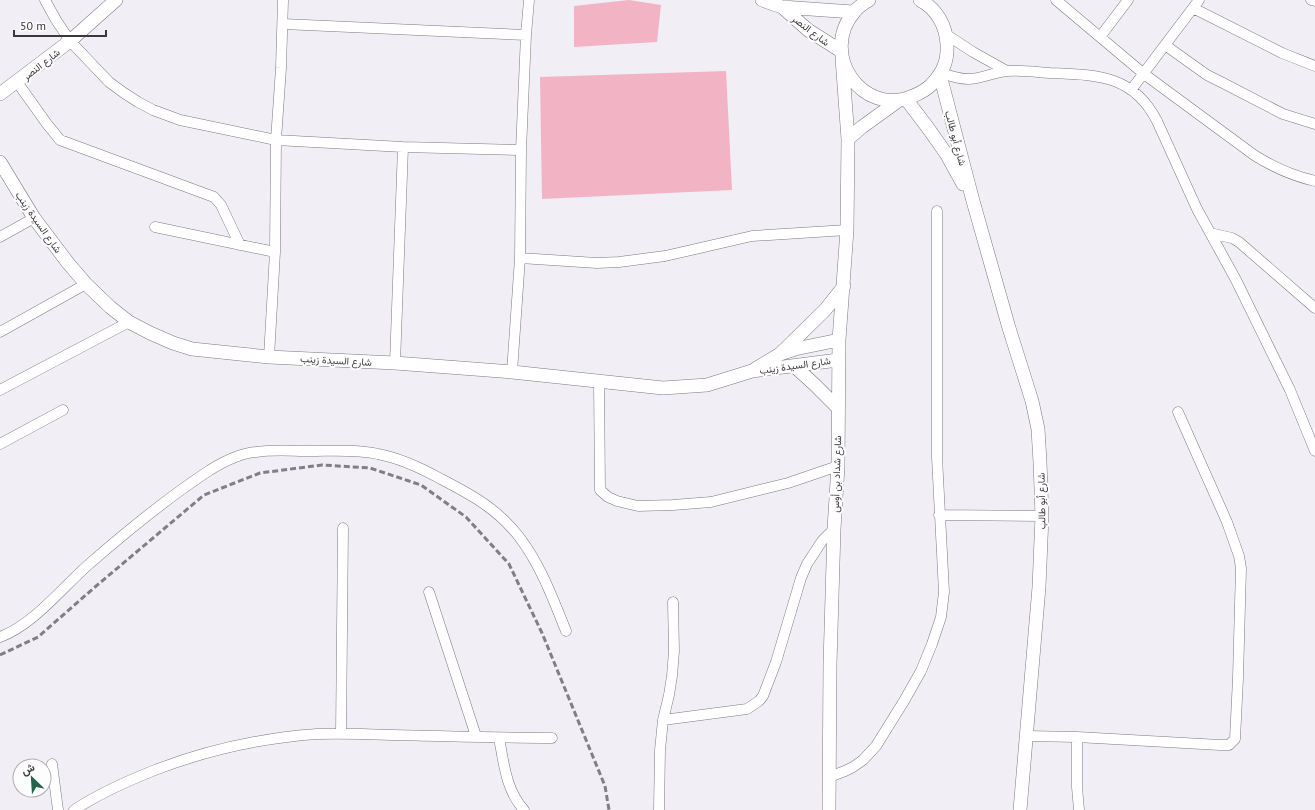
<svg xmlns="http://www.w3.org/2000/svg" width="1315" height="810" font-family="'PT Sans',Vazirmatn,sans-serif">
  <rect width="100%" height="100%" fill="#f1eef6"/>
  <!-- green -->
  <path fill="#f2b3c5" d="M629,0L661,5L657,42L574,47V6Z
    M726,71L732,190L542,199L540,77Z"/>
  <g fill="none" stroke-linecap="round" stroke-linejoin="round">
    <!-- minor casing -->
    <g stroke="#7c7980" stroke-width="11">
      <path id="minor" d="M45,0L56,20L70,41L109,82L124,93L138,102L153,110L180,120L276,140L403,147L521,150
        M1056,0L1144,74L1254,155C1273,167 1293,176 1315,181
        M1311,0L1315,1
        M1193,8L1282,53L1315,66
        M283,24L526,35
        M947,35L973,52L1007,71
        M1100,37L1128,0
        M1165,45L1207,75L1223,83L1283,114L1315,124
        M941,73C950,76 959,79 968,79C981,79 994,72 1007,71C1021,70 1036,72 1050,73C1096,75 1133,74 1157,121L1197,209L1236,280L1290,390L1315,451
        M17,82L47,124L60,140L214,197L221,205L240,245
        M1131,90L1199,0
        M155,227L275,252
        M1210,233L1232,238L1239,242L1315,308
        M0,237L34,218
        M520,258L597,263L619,262L665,256L752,236L847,230
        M0,332L86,284
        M269,357L275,252L276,140L281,68L283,0
        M395,363L403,147
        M512,372L520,258L521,150L526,35L529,0
        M599,382L600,490L608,497L617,501L638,506L673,505L711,502L788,483L838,466
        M0,390L129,322
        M0,444L63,410
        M939,515L1042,516
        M429,592L476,736
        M0,637C33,625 62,588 88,565C127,531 167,498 210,470C223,462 240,453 256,452C274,449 292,451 310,451C332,451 355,449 378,454C400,458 421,468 441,479C472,495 498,509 520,538C541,566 553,599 566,631
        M663,720L747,709L759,701L763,696L776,662L801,578L807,564L822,541L834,529
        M341,734L343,528
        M1027,736L1077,737L1220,745H1229L1235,739L1238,678L1241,568L1239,556L1227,522L1178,412
        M1077,737V787L1079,810
        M499,738C504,764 506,790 524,810
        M52,764L58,810
        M829,777L845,771L853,767L863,760L876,746L904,701L921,671L932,644L941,617L944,592L937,457V211
        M74,810C100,793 127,781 155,770C207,750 261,738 317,734C342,733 367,734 392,735C446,736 499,738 552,738
        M659,810L660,750L663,720L669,695L672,676L674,651L673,602"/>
    </g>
    <!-- tertiary casing -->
    <g stroke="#7c7980" stroke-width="14">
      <path id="tertiary" d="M762,0L782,7L853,12
        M869,0C864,3 859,6 855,11C818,53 862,118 913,96C920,93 925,91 931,85C943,72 948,62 947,44C946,26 937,9 920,0
        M782,7L808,30L841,51
        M940,75L973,201L1009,328L1032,401L1038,429L1040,462L1042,516L1039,587L1020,810
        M0,94L70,41L116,0
        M906,99L928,128L947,155L963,184
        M848,139L862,127L898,101
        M0,162L34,218L68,263L86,284L110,307L129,322L150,333L173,343L192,349L269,357L395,363L512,372L663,388L707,385L752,371L838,360
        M780,354L825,310L844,286
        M794,366L814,384L838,408
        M755,369L780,354L795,349L839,340
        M829,810L830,664L834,529L838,466L839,340L847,230L848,139L842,58"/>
    </g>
    <!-- minor -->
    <use href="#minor" stroke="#fff" stroke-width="10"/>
    <!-- tertiary -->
    <use href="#tertiary" stroke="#fff" stroke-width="13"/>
    <!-- rail -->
    <path stroke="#817f84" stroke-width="3" stroke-dasharray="6 3" stroke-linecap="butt" d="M0,655L38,637L95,587L204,495L260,473L322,465L370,468L421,485L466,517L509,564L542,633L605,786L609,810"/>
  </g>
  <g text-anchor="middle" stroke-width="4" stroke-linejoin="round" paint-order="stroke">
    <!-- street labels -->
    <g font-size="10" fill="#39383b" stroke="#fdfdfe">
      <text transform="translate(811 30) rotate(37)" y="4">شارع النصر</text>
      <text transform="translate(41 64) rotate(-38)" y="4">شارع النصر</text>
      <text transform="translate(956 138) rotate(75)" y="4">شارع أبو طالب</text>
      <text transform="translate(39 222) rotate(55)" y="4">شارع السيدة زينب</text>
      <text transform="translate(336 360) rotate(3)" y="4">شارع السيدة زينب</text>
      <text transform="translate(795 365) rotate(-8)" y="4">شارع السيدة زينب</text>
      <text transform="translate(836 474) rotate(-88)" y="4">شارع شداد بن أوس</text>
      <text transform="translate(1041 501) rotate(-91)" y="4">شارع أبو طالب</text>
    </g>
  </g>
  <!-- north arrow -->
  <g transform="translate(32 778) rotate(335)"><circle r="19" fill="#fdfdfe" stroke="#afaeb0"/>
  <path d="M0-3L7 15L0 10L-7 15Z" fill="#27624c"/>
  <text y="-6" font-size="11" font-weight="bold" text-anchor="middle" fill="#39383b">ش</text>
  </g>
  <!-- scale -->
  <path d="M14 30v6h92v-6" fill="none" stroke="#39383b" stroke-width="2"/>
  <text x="20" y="30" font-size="12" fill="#39383b" stroke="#fdfdfe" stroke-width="3" paint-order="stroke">50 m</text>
</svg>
